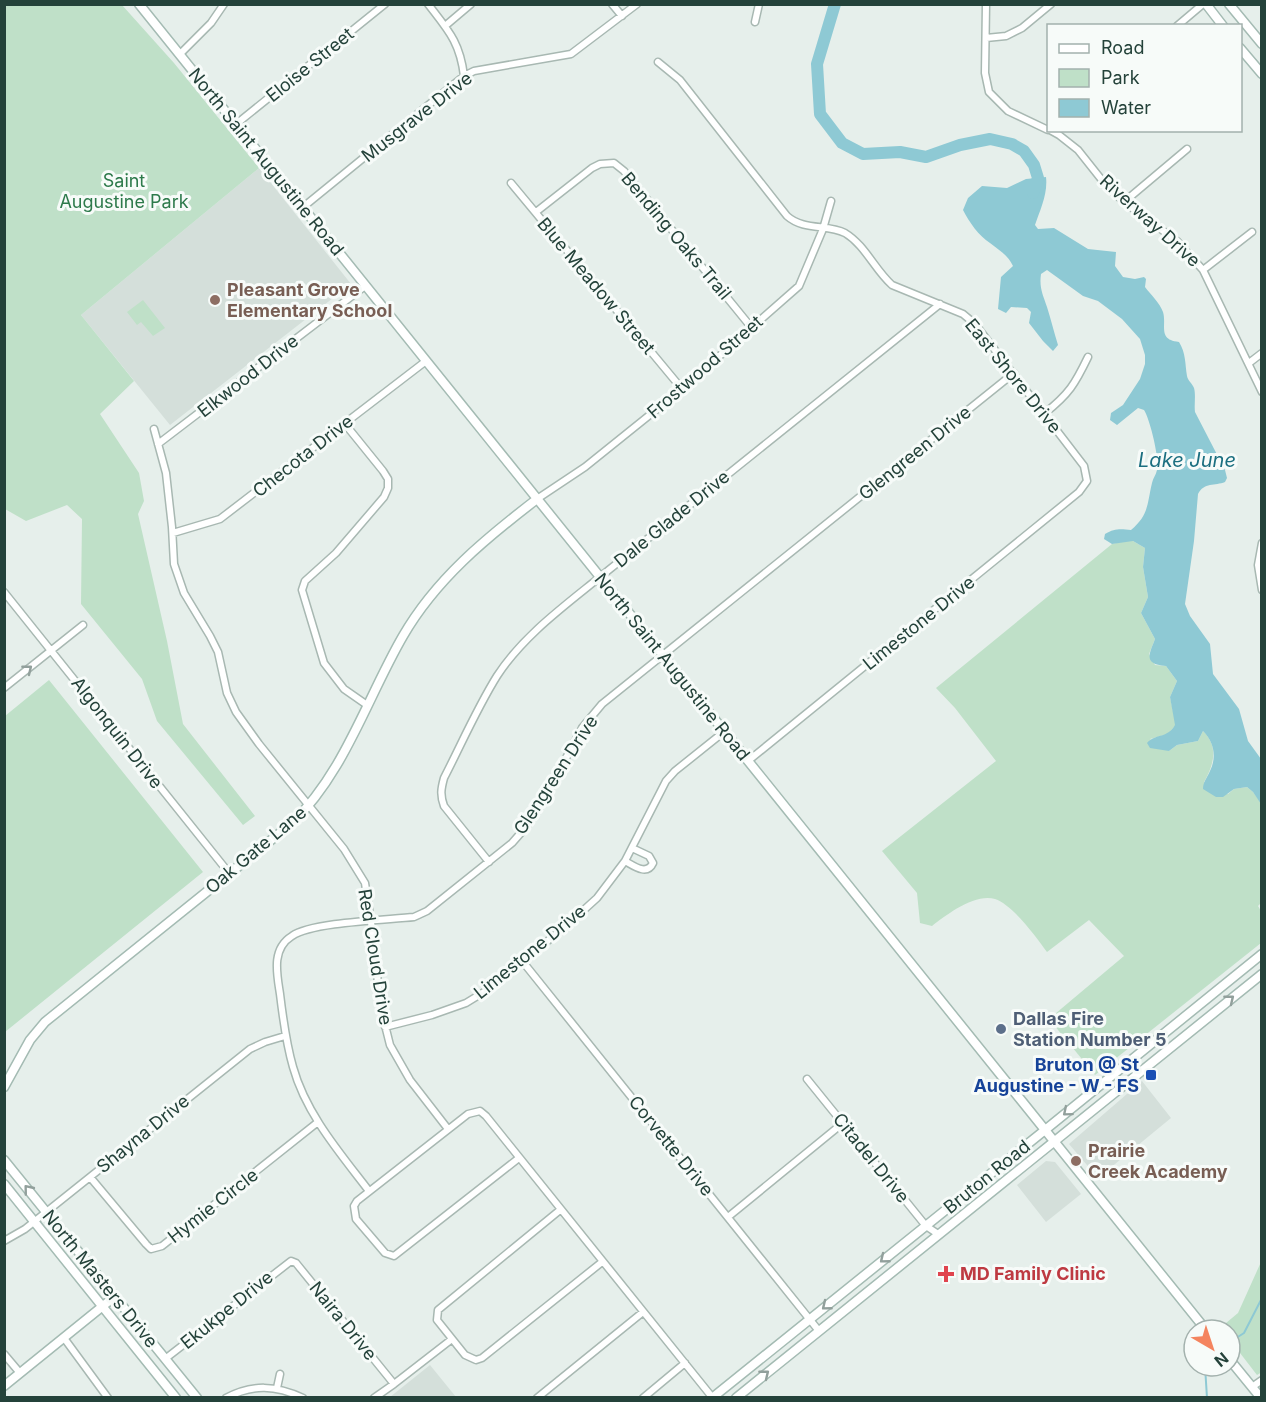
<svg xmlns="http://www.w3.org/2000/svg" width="1266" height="1402" font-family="Inter,sans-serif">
  <rect width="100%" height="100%" fill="#e6efeb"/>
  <!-- built -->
  <path fill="#d4dfda" d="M259,168L351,284L170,425L81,315Z
    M1142,1081L1171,1118L1098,1178L1069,1144Z
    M1046,1161L1055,1162L1081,1194L1046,1222L1017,1185Z
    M430,1365L456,1397H390Z"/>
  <!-- green -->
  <path fill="#bfe0c8" d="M4,5H122L174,63L259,168L81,315L134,381L100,414L139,473L144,501L138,514L167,641L183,724L255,816L243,825L157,721L142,679L81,604L82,519L67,505L26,521L5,509Z
    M143,300L165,328L153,336L141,322L137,325L127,312Z
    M1129,540L1133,541L1145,548L1143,567L1148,597L1141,613L1155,639L1149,654L1155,665L1166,666L1177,681L1170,697L1176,725L1168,734L1150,739L1169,751L1177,745L1198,741L1203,731C1219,747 1214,764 1204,782L1228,794L1234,789L1247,787L1253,792L1262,804V902L1258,906L1261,911V943L1095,1075L1049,1019L1124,956L1089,920L1047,952C1036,937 1013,905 995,899C975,893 946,915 932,926L920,923L917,893L882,851L996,761L955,708L936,688L1112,544Z
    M49,680L203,872L5,1032V716Z
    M1261,1262L1262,1372L1257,1375L1230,1340V1330H1222L1220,1328L1238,1313Z"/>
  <!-- water -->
  <path fill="#8ec9d4" d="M1046,177C1048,194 1040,210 1035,225L1038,229L1054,228L1088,249L1116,252L1115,266L1123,277L1135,279L1144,277L1146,279L1145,287C1150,294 1160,303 1163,312C1167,325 1157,340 1179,342C1186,353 1185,364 1187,376C1188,381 1192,383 1194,388C1196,395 1194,405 1195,412L1225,470L1227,478L1225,482C1215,486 1204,482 1198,494L1194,541L1185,604L1190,616L1210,644L1213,674L1239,709L1248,741L1261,759V804L1253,792L1247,787L1234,789L1223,797H1216L1203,789C1203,782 1207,778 1210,771C1217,757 1214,742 1203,731L1198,741L1177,745L1169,751L1150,748L1147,743C1156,733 1167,739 1175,725L1170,697L1177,681L1166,666C1143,664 1149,655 1155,639L1141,613L1148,597L1143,567L1145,548L1133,541L1112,544L1104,539L1105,534C1115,528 1121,529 1131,530C1149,515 1147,504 1152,483C1153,478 1156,475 1157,470C1160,461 1150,419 1144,410L1138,408L1117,425L1110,420L1111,413L1123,405L1140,379L1145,364V355L1140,339L1122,319L1098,301L1083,296L1047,270L1041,274C1039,288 1043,295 1047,307C1051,320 1054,332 1058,345L1053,351L1043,341L1029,323L1031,312L1027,308L1011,307L1006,313L998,309L1001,277L1013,266C1007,254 1000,251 990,243C979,236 969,222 963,210L968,198L982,186L1007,188L1026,179Z"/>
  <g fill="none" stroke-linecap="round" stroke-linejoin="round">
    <!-- stream -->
    <path stroke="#8ec9d4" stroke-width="2" d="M1230,1342L1244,1333L1262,1298
      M1205,1366L1207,1398"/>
    <!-- river -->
    <path stroke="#8ec9d4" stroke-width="12" d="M835,4L817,64L820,114L842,143L863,154L900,152L926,157L960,145L990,139L1012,144L1024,151L1034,165L1038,178L1033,193"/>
    <!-- street casing -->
    <g stroke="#a8b8b2" stroke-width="9">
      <path id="street" d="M428,4C448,30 460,42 464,76
        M612,4L622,16
        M986,4L985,73L989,92L1008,111L1048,130
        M755,22L759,4
        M445,26L471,4
        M1177,26L1203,4
        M986,38L1006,36L1022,28L1051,4
        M180,54L211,23L224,4
        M658,62L680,80L787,216C804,231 827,224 845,233C865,245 875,270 892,285L963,314L975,324L1084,466L1087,481L1079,492L748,761
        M235,125L385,4
        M1050,130L1059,135L1078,150L1105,184L1124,202L1177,241L1203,270L1262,392
        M511,183L682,389
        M1124,202L1187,149
        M302,208L464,76L474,71L571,54L637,4
        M536,212L592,168L600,164L614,163L624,171L751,327
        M1203,270L1252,232
        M1249,363L1262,353
        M1045,413C1069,394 1075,384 1088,357
        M345,424L383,471L388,479V488L384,497L336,553L305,581L302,590L324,663L344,689L367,705
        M154,429L166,473L172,527L174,564L184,593L210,636L218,652L227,693L236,712L259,744L344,849L365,883L371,922L381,1009L390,1045L410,1080L448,1129
        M158,444L365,286
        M537,499L585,467L682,389L799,286L823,229L831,201
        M173,533L220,519L426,361
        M1262,543L1258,565L1262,590
        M4,592L229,873
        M4,688L83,625
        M625,861C634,866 647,876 653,863L649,856L632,848
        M489,862L444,806C440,795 441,789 444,778C461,745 477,708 497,676C523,636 563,607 600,577L940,304
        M523,962L819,1331
        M385,1027L432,1015L466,1003L484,992L565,927L597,898L625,861L666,781L675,771L725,731
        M807,1079L926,1226L938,1234
        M519,1158L394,1256L385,1253L356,1219L354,1206L357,1201L468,1114L480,1111L486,1116L712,1397
        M90,1177L146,1244L151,1249L162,1246L318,1122
        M369,1191C340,1153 306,1114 293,1067C286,1043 283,1019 280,994C277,974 271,949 292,936C312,922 387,920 414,917L427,911L512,843L526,827L540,807L582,728L602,704L1014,373
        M560,1210L438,1310L437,1320L465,1355L476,1360L482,1358L602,1262
        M728,1217L843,1123
        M4,1241L25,1229L250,1049L265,1042L285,1036
        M64,1338L108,1398
        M4,1354L20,1373
        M165,1359L291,1261L296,1263L394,1384
        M1252,1387L1262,1380
        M277,1388L280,1374
        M226,1398C252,1384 276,1385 303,1398
        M374,1398L394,1384L452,1339
        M537,1398L643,1312
        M643,1398L685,1363"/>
    </g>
    <!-- secondary casing -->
    <g stroke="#a4bbb3" stroke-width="11">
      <path id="secondary" d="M139,4L1206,1330
        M1206,4L1223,26
        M1229,4L1262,44
        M1240,48L1262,74
        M4,1087L30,1040L45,1022L291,824C344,774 367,698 403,636C436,579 485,539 537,499
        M4,1160L197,1398
        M4,1184L176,1398
        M1230,1360L1261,1398
        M4,1386L114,1297
        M712,1398L1045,1130L1262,954
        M736,1398L1262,974"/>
    </g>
    <!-- street -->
    <use href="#street" stroke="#fff" stroke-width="6"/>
    <!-- secondary -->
    <use href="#secondary" stroke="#fff" stroke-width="8"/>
  </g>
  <!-- one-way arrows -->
  <defs><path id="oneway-chevron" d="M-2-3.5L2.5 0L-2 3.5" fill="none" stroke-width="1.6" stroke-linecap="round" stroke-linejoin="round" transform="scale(1.5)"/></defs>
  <g stroke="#92a09c">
    <use href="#oneway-chevron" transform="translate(28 669) rotate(-39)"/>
    <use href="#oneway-chevron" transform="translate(1230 999) rotate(-39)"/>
    <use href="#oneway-chevron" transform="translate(1067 1112) rotate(140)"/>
    <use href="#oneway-chevron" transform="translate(28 1189) rotate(-129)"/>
    <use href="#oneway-chevron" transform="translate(884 1259) rotate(141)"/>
    <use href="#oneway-chevron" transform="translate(826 1306) rotate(141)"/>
    <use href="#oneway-chevron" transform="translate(765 1374) rotate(-39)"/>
  </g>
  <!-- markers -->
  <g fill="#8d6e63" stroke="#f7fbf9" stroke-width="2">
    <circle cx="215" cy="300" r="6"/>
    <circle cx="1076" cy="1161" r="6"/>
  </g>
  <circle fill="#5c6f8a" stroke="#f7fbf9" stroke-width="2" cx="1001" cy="1029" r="6"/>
  <rect fill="#1a4fb4" stroke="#f7fbf9" stroke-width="2" x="1145" y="1069" width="12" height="12" rx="3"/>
  <path fill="#e0444e" stroke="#f7fbf9" stroke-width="2" d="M943 1265h6v6h6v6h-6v6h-6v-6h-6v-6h6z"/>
  <g text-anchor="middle" stroke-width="6" stroke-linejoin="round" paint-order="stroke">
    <!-- street labels -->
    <g font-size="18" fill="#24423a" stroke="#f7fbf9">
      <text transform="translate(310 65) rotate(-39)" y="6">Eloise Street</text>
      <text transform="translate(417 117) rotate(-38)" y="6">Musgrave Drive</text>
      <text transform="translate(266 162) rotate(51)" y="6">North Saint Augustine Road</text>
      <text transform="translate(1150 221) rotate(42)" y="6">Riverway Drive</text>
      <text transform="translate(676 236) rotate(50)" y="6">Bending Oaks Trail</text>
      <text transform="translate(596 286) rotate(50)" y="6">Blue Meadow Street</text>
      <text transform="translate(705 367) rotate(-41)" y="6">Frostwood Street</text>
      <text transform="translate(248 376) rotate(-38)" y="6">Elkwood Drive</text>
      <text transform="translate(1013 376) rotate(51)" y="6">East Shore Drive</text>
      <text transform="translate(915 453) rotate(-39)" y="6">Glengreen Drive</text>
      <text transform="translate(303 456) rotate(-38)" y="6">Checota Drive</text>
      <text transform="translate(672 519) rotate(-39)" y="6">Dale Glade Drive</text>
      <text transform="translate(919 623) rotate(-39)" y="6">Limestone Drive</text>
      <text transform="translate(672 667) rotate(51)" y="6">North Saint Augustine Road</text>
      <text transform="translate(117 733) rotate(52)" y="6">Algonquin Drive</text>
      <text transform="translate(556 775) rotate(-57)" y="6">Glengreen Drive</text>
      <text transform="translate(256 850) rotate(-40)" y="6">Oak Gate Lane</text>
      <text transform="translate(530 952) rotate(-39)" y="6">Limestone Drive</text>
      <text transform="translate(375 957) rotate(81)" y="6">Red Cloud Drive</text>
      <text transform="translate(143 1134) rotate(-39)" y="6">Shayna Drive</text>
      <text transform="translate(671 1146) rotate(51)" y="6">Corvette Drive</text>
      <text transform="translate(871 1158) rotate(51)" y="6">Citadel Drive</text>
      <text transform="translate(987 1177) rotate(-39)" y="6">Bruton Road</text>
      <text transform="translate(213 1206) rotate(-38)" y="6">Hymie Circle</text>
      <text transform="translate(100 1279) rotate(51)" y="6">North Masters Drive</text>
      <text transform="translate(227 1310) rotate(-39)" y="6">Ekukpe Drive</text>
      <text transform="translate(343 1321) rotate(51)" y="6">Naira Drive</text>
    </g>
    <!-- park labels -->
    <g font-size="18" fill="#2d7a4b" stroke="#f7fbf9">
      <text x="124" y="187">Saint<tspan x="124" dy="21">Augustine Park</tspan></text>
    </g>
    <!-- education labels -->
    <g font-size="18" font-weight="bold" fill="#785e54" stroke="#f7fbf9" text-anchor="start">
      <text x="227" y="296">Pleasant Grove<tspan x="227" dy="21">Elementary School</tspan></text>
      <text x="1088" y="1157">Prairie<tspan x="1088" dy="21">Creek Academy</tspan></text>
    </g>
    <!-- service labels -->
    <g font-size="18" font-weight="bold" fill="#4e5e75" stroke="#f7fbf9" text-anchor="start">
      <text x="1013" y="1025">Dallas Fire<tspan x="1013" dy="21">Station Number 5</tspan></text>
    </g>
    <!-- transit labels -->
    <g font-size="18" font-weight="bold" fill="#164399" stroke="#f7fbf9" text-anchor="end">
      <text x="1139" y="1071">Bruton @ St<tspan x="1139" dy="21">Augustine - W - FS</tspan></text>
    </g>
    <!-- health labels -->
    <g font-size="18" font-weight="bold" fill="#be3a42" stroke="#f7fbf9" text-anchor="start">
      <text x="960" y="1280">MD Family Clinic</text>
    </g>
    <!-- water labels -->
    <g font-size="20" font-style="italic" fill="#1c6f80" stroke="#f7fbf9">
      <text x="1187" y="467">Lake June</text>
    </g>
  </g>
  <!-- border -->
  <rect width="1266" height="1402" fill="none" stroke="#24423a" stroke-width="12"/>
  <!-- legend -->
  <rect x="1047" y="24" width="195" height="108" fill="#f7fbf9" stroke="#a3b1ad" stroke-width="1.5"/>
  <rect x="1059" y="44" width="30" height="9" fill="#ffffff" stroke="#a3b1ad" stroke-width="1.5"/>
  <text x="1101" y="54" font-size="18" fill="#24423a">Road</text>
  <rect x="1059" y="69" width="30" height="18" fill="#bfe0c8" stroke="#a3b1ad" stroke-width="1.5"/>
  <text x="1101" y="84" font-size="18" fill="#24423a">Park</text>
  <rect x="1059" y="99" width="30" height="18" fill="#8ec9d4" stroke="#a3b1ad" stroke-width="1.5"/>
  <text x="1101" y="114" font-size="18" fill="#24423a">Water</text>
  <!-- north arrow -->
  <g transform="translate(1212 1348) rotate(141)"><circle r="28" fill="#f7fbf9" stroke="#a3b1ad" stroke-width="1.5"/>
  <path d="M0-4.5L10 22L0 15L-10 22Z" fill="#f4845f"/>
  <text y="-9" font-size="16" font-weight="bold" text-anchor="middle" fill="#24423a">N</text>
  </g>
</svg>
